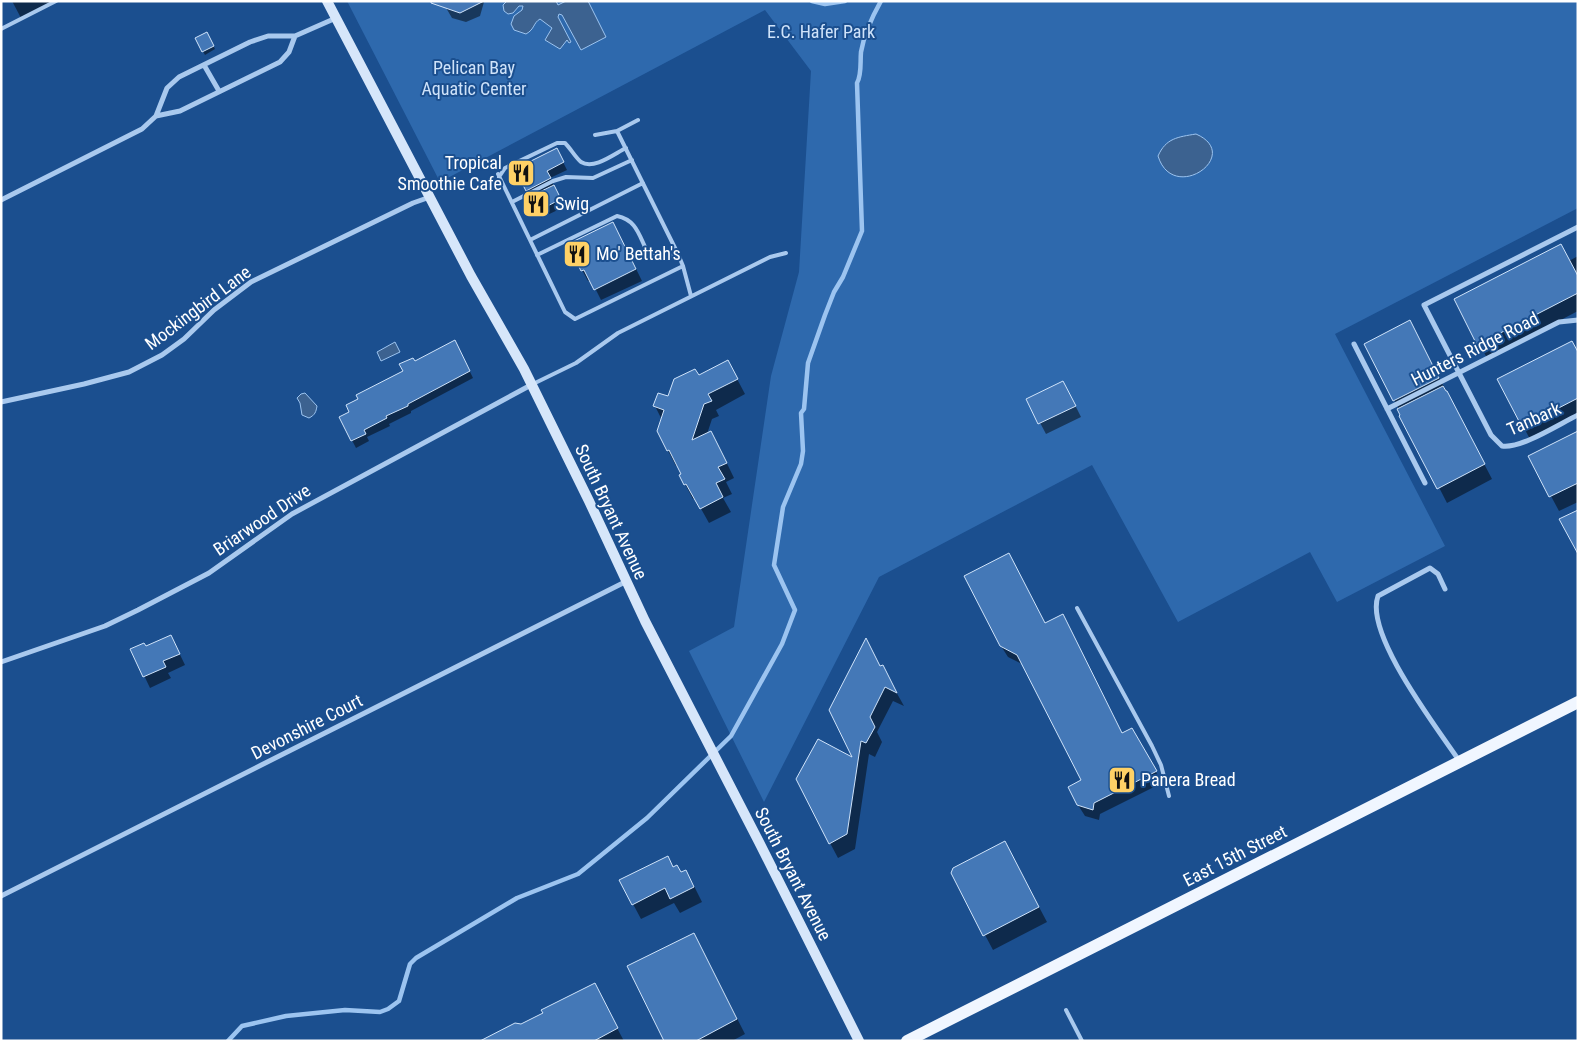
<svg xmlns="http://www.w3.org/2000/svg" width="1579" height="1042" font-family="'Roboto Condensed',sans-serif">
  <rect width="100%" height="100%" fill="#1b4f8f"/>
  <!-- green -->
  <path fill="#2e69ad" d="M347,1H1578V208L1335,334L1445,546L1337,602L1310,552L1178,622L1092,465L879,577L764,802L689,651L734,627L771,376L799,272L811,71L765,10L440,182Z"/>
  <!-- water -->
  <path fill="#3c6290" stroke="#9cc4f0" d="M507,1H556L558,5L566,1H588L606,37L581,50L562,15L559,14L558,17L571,42L569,43L567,40L560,49L545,40L552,28L540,19C533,23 535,29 526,34L514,30L511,24L514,16L522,10L523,6H519L513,13L508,14L504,11L503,5Z
    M1196,134C1244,155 1173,205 1158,156C1166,138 1178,137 1196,134Z
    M395,342L400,352L381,361L377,352Z
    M305,393L317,406C316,412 315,415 309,418L302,415L300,403L297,398L301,394Z"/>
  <!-- shadow -->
  <path fill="#0007" d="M12,1H54L21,18Z
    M442,1H484V2L480,16L466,22L452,18Z
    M206,33L215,49L205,55L196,38Z
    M560,156L567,170L550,178L564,207L541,218L527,190Z
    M619,234L642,281L601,300L591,280L588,281L582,270Z
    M1578,256V311L1487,358L1455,299L1569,261Z
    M1418,337L1492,479L1447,503L1366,345Z
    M459,349L473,378L411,411V413L389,424L390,426L367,437L369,441L356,448L340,417L351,412L414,362Z
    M1578,353V417L1531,441L1523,426Z
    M698,377H736L745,394L716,410L719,416L712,419L707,434L719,447L734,478L726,482L732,494L723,498L731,512L709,523L695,498L693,499L685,484L683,474L678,465L676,466L658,431L662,420L655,406Z
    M1069,393L1081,417L1046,434L1028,400Z
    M1578,432V502L1559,511L1530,457Z
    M1063,615L1122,734L1132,729L1162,783L1100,814L1099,820L1085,816L1078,805L1083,781L1024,665L1008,657L1001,646Z
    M171,636L185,665L168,673L171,678L150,688L132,650L145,648Z
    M880,667L890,681L904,706L893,701L877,732L882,742L875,757L869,754L855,849L838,858L830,843Z
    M1013,858L1047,922L993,950L985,935Z
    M673,868L694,886L702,902L680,913L674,903L641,919L633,904Z
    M694,934L745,1034L732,1041H665Z
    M602,1000L624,1041H483L522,1025Z"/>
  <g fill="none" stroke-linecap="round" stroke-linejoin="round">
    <!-- stream -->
    <path stroke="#9cc4f0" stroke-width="4.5" d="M812,1L825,4L845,1
      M228,1041L242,1026L286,1016L345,1010L380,1012L388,1009L399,1001L410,964L416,958L517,898L578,874L647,818L731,736L782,644L795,610L774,565L783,507L801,464L803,451L801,413L804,409L808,363L825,315L834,292L843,277L862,231L857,83C862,74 860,62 861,52C864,35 872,17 881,1"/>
  </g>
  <!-- building -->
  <path fill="#4478b7" stroke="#cfe3fa" d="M431,1H484L460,13L431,3Z
    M207,32L214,46L202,52L195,38Z
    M557,148L564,162L547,171L551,178L526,191L515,169Z
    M554,185L561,199L536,212L529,197Z
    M613,222L636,269L594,290L584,270L581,271L568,244Z
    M1561,244L1578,276V293L1477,345L1454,299Z
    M1410,320L1439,378L1393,401L1364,344Z
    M455,340L470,371L408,404V406L386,416L387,418L364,430L366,434L351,441L339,417L349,412L346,405L358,399L356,395L403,371L399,364L413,358L415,361Z
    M1572,341L1578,352V398L1522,427L1497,379Z
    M728,360L738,379L708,394L712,401L704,404L692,440L711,431L727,463L718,467L725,479L716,483L723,497L700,509L686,484L684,485L679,475L681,474L669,450L667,451L657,431L664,410L653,406L658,393L668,396L674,379L695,369L699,375Z
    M1063,381L1076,406L1038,424L1026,399Z
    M1443,386L1446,391H1447L1485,464L1437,489L1399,416L1400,415L1397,409Z
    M1578,431V483L1549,497L1528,456Z
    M1578,510V554L1559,519Z
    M1009,553L1045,623L1063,614L1122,733L1132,728L1157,771L1094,803L1093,810L1077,805L1068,787L1081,780L1017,655L1000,646L964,576Z
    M171,635L180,654L163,661L166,667L143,677L130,649L144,643L146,646Z
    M866,638L880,666L883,665L897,693L885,687L870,717L875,727L866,743L861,741L847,834L829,844L796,779L818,739L852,757L829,710Z
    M1005,841L1039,907L983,936L951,873L953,868Z
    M668,856L673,867L677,865L681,872L686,870L694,887L670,899L665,888L632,905L619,880Z
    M694,933L737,1019L696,1041H664L627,966Z
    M595,983L618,1028L594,1041H480L515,1023L521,1024L543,1013L541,1010Z"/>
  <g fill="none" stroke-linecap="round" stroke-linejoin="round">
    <!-- service -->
    <path stroke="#a9c9ee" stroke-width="4" d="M1,29L56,1
      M638,120L617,131L678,254L683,266L691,296
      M595,135L617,131
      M498,174L530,240
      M499,177L505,168L557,143H565C571,149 575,157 581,162C594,170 614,154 626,148
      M643,183L530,240L565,312L575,319L683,266
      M512,202L553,181L566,177L593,178L632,160
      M537,255L617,216C637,220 639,236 648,253C658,260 667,257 678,254
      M533,384L576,363L618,333L770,257L786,253
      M1077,608L1152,746L1161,765L1169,796
      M1066,1010L1082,1041"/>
    <!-- minor -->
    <path stroke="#a9c9ee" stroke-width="5" d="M268,36H295L289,52L280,62L180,111L156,116L167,88L179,77L250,42Z
      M295,36L336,18
      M204,65L219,91
      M1,200L142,129L156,116
      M1578,227L1424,305L1491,435L1502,446C1521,449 1559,424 1578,415
      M1354,344L1425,483
      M1,402L84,384L129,372L162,355L184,339L214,310L251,282L413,203L430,197
      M1387,409L1559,322L1578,320
      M1445,589L1438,574L1430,568L1378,596C1364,634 1438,729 1460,762
      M1,662L105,626L138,610L209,573L292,514L531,385
      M1,896L625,582"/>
    <!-- secondary -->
    <path stroke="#d6e6fa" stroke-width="10" d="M327,1L471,276L524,369L589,501L645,621L759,842L859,1041"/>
    <!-- primary -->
    <path stroke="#f0f6ff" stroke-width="12" d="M907,1041L1578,702"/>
  </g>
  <!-- icons -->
  <defs>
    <g id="restaurant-square" transform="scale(1.4375)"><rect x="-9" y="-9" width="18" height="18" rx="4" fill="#ffd166" stroke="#1b4f8f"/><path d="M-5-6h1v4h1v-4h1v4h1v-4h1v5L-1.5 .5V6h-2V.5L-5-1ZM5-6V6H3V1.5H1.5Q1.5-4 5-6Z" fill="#111"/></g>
  </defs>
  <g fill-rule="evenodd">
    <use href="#restaurant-square" x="521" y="173"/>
    <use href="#restaurant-square" x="536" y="204"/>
    <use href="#restaurant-square" x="577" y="254"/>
    <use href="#restaurant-square" x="1122" y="780"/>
  </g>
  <g text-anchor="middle" stroke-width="4" stroke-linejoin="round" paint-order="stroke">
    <!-- park labels -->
    <g font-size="18" fill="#cfe3fa" stroke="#1b4f8f">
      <text x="821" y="38">E.C. Hafer Park</text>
      <text x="474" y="74">Pelican Bay<tspan x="474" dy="21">Aquatic Center</tspan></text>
    </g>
    <!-- poi labels -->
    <g font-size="18" fill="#fff" stroke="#1b4f8f" text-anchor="start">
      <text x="502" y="169" text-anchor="end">Tropical<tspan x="502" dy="21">Smoothie Cafe</tspan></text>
      <text x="555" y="210">Swig</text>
      <text x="596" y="260">Mo' Bettah's</text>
      <text x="1141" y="786">Panera Bread</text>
    </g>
    <!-- street labels -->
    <g font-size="18" fill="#fff" stroke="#1b4f8f">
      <text transform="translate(198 308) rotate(-37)" y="6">Mockingbird Lane</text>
      <text transform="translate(1475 349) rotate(-27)" y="6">Hunters Ridge Road</text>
      <text transform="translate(1534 419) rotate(-24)" y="6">Tanbark</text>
      <text transform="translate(611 512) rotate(65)" y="6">South Bryant Avenue</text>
      <text transform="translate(262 520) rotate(-34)" y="6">Briarwood Drive</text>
      <text transform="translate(307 727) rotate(-27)" y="6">Devonshire Court</text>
      <text transform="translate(1235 856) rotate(-27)" y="6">East 15th Street</text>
      <text transform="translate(793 874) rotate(63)" y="6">South Bryant Avenue</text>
    </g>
  </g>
  <!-- border -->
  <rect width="1579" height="1042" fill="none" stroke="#ffffff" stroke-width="5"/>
</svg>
